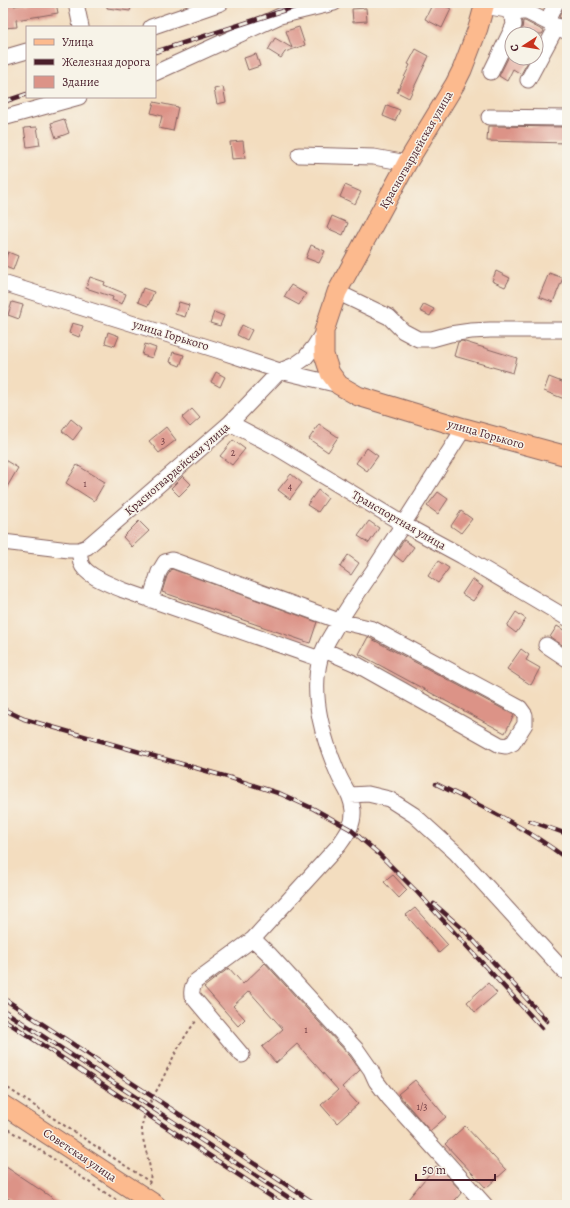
<svg xmlns="http://www.w3.org/2000/svg" width="570" height="1208" font-family="Alegreya,serif">
  <rect width="100%" height="100%" fill="#f7f3e8"/>
  <filter id="ink" filterUnits="userSpaceOnUse"><feTurbulence type="fractalNoise" baseFrequency=".025" numOctaves="2"/><feDisplacementMap in="SourceGraphic" scale="8" xChannelSelector="R" yChannelSelector="G"/><feConvolveMatrix kernelMatrix="1 2 1 2 8 2 1 2 1" color-interpolation-filters="sRGB"/></filter>
  <filter id="wash" filterUnits="userSpaceOnUse"><feTurbulence type="fractalNoise" baseFrequency=".012" numOctaves="4" result="noise"/><feDisplacementMap in="SourceGraphic" scale="16" xChannelSelector="R" yChannelSelector="G"/><feGaussianBlur stdDeviation="0.9" result="paint"/><feColorMatrix in="noise" values="0 0 0 0 0 0 0 0 0 0 0 0 0 0 0 0 0 1.4 0 .05"/><feComposite in="paint" operator="in"/></filter>
  <g filter="url(#wash)">
    <rect width="100%" height="100%" fill="#f3ddbf"/>
    <g id="blocks">
      <!-- building -->
      <path fill="#dc9387" d="M3,3H14V6L32,3H56L58,13L16,20L17,27L3,28Z
        M107,3H132L130,11L107,8Z
        M433,3H440L451,9L442,28L425,19Z
        M565,3H567V22L559,17Z
        M366,8L367,21L353,22L352,9Z
        M523,21H525L544,31L542,34H520L522,29Z
        M299,27L305,45L285,52L281,58L268,50L275,38L292,48L286,31Z
        M416,49L429,56L409,98L397,92L410,65L408,64Z
        M512,50V58H530L521,74L513,69L507,81L499,76Z
        M256,54L260,66L248,70L244,58Z
        M223,87L226,102L217,104L214,89Z
        M154,102L178,107L173,131L159,128L162,116L151,113Z
        M387,105L400,110L395,121L383,116Z
        M64,119L69,133L56,138L51,123Z
        M488,126L567,127V143L487,141Z
        M37,127L40,145L27,147L24,128Z
        M243,141L245,158L232,159L230,142Z
        M345,185L361,192L355,204L340,197Z
        M332,216L348,223L343,235L327,228Z
        M311,245L325,251L319,263L306,258Z
        M8,252L18,256L13,270L3,266Z
        M496,271L510,278L505,287L492,281Z
        M549,273L563,278L553,302L539,297Z
        M90,277L105,282L104,285L126,294L122,304L112,300L113,297L86,288Z
        M291,285L306,294L299,305L284,297Z
        M143,288L154,292L148,306L138,302Z
        M12,302L23,305L19,319L8,315Z
        M179,302L189,305L185,317L175,314Z
        M424,304L434,309L430,316L420,311Z
        M214,312L224,316L220,326L210,323Z
        M72,323L83,326L79,337L69,333Z
        M242,325L252,330L247,340L237,335Z
        M108,332L119,336L115,346L105,343Z
        M462,341L517,358L513,373L454,356L458,342Z
        M145,344L156,348L152,358L142,355Z
        M173,352L184,355L180,366L170,362Z
        M216,372L225,377L220,387L211,382Z
        M549,377L567,384V400L544,391Z
        M192,409L200,418L190,427L182,418Z
        M71,419L82,428L73,440L62,431Z
        M319,424L338,437L328,452L309,439Z
        M166,427L176,440L159,453L149,441Z
        M233,440L245,449L232,465L220,456Z
        M367,448L378,456L367,471L356,463Z
        M3,459L18,468L3,494Z
        M77,465L105,482L94,501L66,483Z
        M291,474L302,483L290,499L278,490Z
        M183,476L191,484L179,496L171,488Z
        M318,490L328,498L318,512L307,505Z
        M438,492L448,499L438,514L427,506Z
        M461,511L472,519L461,533L451,526Z
        M139,521L149,531L132,547L123,537Z
        M369,521L379,528L369,543L358,536Z
        M404,540L414,547L403,562L394,555Z
        M348,555L359,563L351,575L340,567Z
        M438,561L449,568L438,583L428,576Z
        M172,569L317,622L310,643L162,592L167,576Z
        M472,579L483,587L473,601L462,594Z
        M516,612L526,619L516,633L507,626Z
        M557,626L567,632V648L550,637Z
        M368,637L514,715L505,733L359,654Z
        M521,649L529,655L526,660L540,668L531,685L507,669Z
        M393,875L407,890L399,898L384,882Z
        M415,908L448,945L439,953L406,915Z
        M265,963L350,1056L360,1070L342,1087L358,1104L337,1123L321,1105L338,1090L297,1044L276,1063L262,1047L283,1029L249,991L233,1006L245,1019L238,1026L204,987L229,968L243,984Z
        M488,983L497,993L475,1012L467,1002Z
        M415,1080L446,1117L430,1131L398,1094Z
        M465,1126L506,1170L486,1188L445,1144Z
        M3,1165L63,1205H18L3,1195Z
        M436,1166L447,1176L462,1192L451,1205H416L408,1199Z"/>
    </g>
  </g>
  <g filter="url(#ink)">
    <use href="#blocks" fill-opacity="0" stroke="#85625f" stroke-width="1"/>
    <g fill="none" stroke-linecap="round" stroke-linejoin="round">
      <!-- minor casing -->
      <g stroke="#85625f" stroke-width="17">
        <path id="minor" d="M76,3L81,27
          M484,6L507,10L513,17L514,25L491,72
          M513,17L519,12H527L567,32
          M547,21L556,3
          M151,27L221,3
          M3,58L27,51
          M155,73L280,16L334,3
          M528,80L557,26
          M489,117L567,118
          M3,118L79,97
          M299,155L374,157L407,163
          M3,283L217,350L280,371L339,385
          M337,292L389,317L403,331L418,339H432L450,334L471,331L490,330H567
          M230,423L276,447L403,524L462,556L567,618
          M3,542L69,550H79L87,547L230,423L280,371L295,365L305,358L314,347L324,331
          M79,550C80,554 80,559 81,563C85,576 112,585 123,590L320,659
          M150,600L159,572L165,562L172,560L339,621L373,629L520,708L525,715V724L513,743L506,746L500,745L356,664L324,650
          M546,645L567,659
          M350,795L368,794L389,799L414,815L456,853L564,971
          M253,939L270,955L357,1050L371,1070L376,1081L389,1098L485,1205
          M242,1055L192,996C191,990 192,986 196,981L253,939L339,845C347,834 354,825 353,810C351,794 345,789 339,776C324,741 310,698 320,659C323,649 328,640 333,632C345,611 359,591 373,571C404,523 434,476 464,428"/>
      </g>
      <!-- major casing -->
      <g stroke="#85625f" stroke-width="21">
        <path id="major" d="M485,3L478,28L462,70L455,84L407,163L337,292L324,331V355L330,373L339,385L358,396L464,428L567,456
          M3,1105L156,1205"/>
      </g>
      <!-- path -->
      <path stroke="#85625f" stroke-width="2" stroke-dasharray="3 3" stroke-linecap="butt" d="M3,1085L150,1182
        M3,1126L124,1205
        M149,1184C155,1169 141,1144 142,1127C143,1113 154,1096 160,1084C171,1062 181,1039 197,1020
        M115,1205L118,1201"/>
      <!-- minor -->
      <use href="#minor" stroke="#fff" stroke-width="15"/>
      <!-- major -->
      <use href="#major" stroke="#fcba8e" stroke-width="19"/>
      <!-- rail casing -->
      <g stroke="#4a1f2b" stroke-width="4.5">
        <path id="rail" d="M155,52L307,3
          M3,102L27,94
          M3,709L24,719L231,778L281,794L314,809L350,829L379,854L418,893L542,1028
          M436,784C482,806 527,828 567,859
          M530,821L567,834
          M434,904L464,930L547,1021
          M3,998L317,1205
          M3,1010L300,1205
          M3,1019L284,1205"/>
      </g>
      <!-- rail -->
      <use href="#rail" stroke="#f7f3e8" stroke-width="3" stroke-dasharray="9" stroke-linecap="butt"/>
    </g>
  </g>
  <g text-anchor="middle" stroke-width="3" stroke-linejoin="round" paint-order="stroke">
    <!-- number labels -->
    <g font-size="10" fill="#6e3c42">
      <text x="163" y="444">3</text>
      <text x="233" y="456">2</text>
      <text x="85" y="487">1</text>
      <text x="290" y="490">4</text>
      <text x="306" y="1033">1</text>
      <text x="422" y="1110">1/3</text>
    </g>
    <!-- street labels -->
    <g font-size="12" fill="#4a1f2b" stroke="#f7f3e8">
      <text transform="translate(416 150) rotate(-60)" y="4">Красногвардейская улица</text>
      <text transform="translate(171 335) rotate(17)" y="4">улица Горького</text>
      <text transform="translate(486 434) rotate(16)" y="4">улица Горького</text>
      <text transform="translate(177 469) rotate(-41)" y="4">Красногвардейская улица</text>
      <text transform="translate(399 520) rotate(30)" y="4">Транспортная улица</text>
      <text transform="translate(80 1155) rotate(34)" y="4">Советская улица</text>
    </g>
  </g>
  <!-- margin -->
  <rect width="570" height="1208" fill="none" stroke="#f7f3e8" stroke-width="16"/>
  <!-- legend -->
  <rect x="26" y="26" width="130" height="72" fill="#f7f3e8" stroke="#b29e9c"/>
  <rect x="34" y="39" width="20" height="6" fill="#fcba8e" stroke="#b29e9c"/>
  <text x="62" y="46" font-size="12" fill="#4a1f2b">Улица</text>
  <rect x="34" y="59" width="20" height="6" fill="#4a1f2b" stroke="#b29e9c"/>
  <text x="62" y="66" font-size="12" fill="#4a1f2b">Железная дорога</text>
  <rect x="34" y="76" width="20" height="12" fill="#dc9387" stroke="#b29e9c"/>
  <text x="62" y="86" font-size="12" fill="#4a1f2b">Здание</text>
  <!-- north arrow -->
  <g transform="translate(524 46) rotate(258)"><circle r="19" fill="#f7f3e8" stroke="#b29e9c"/>
  <path d="M0-3L7 15L0 10L-7 15Z" fill="#c8321e"/>
  <text y="-6" font-size="11" font-weight="bold" text-anchor="middle" fill="#4a1f2b">С</text>
  </g>
  <!-- scale -->
  <path d="M416 1174v6h79v-6" fill="none" stroke="#4a1f2b" stroke-width="2"/>
  <text x="422" y="1174" font-size="12" fill="#4a1f2b" stroke="#f7f3e8" stroke-width="3" paint-order="stroke">50 m</text>
</svg>
